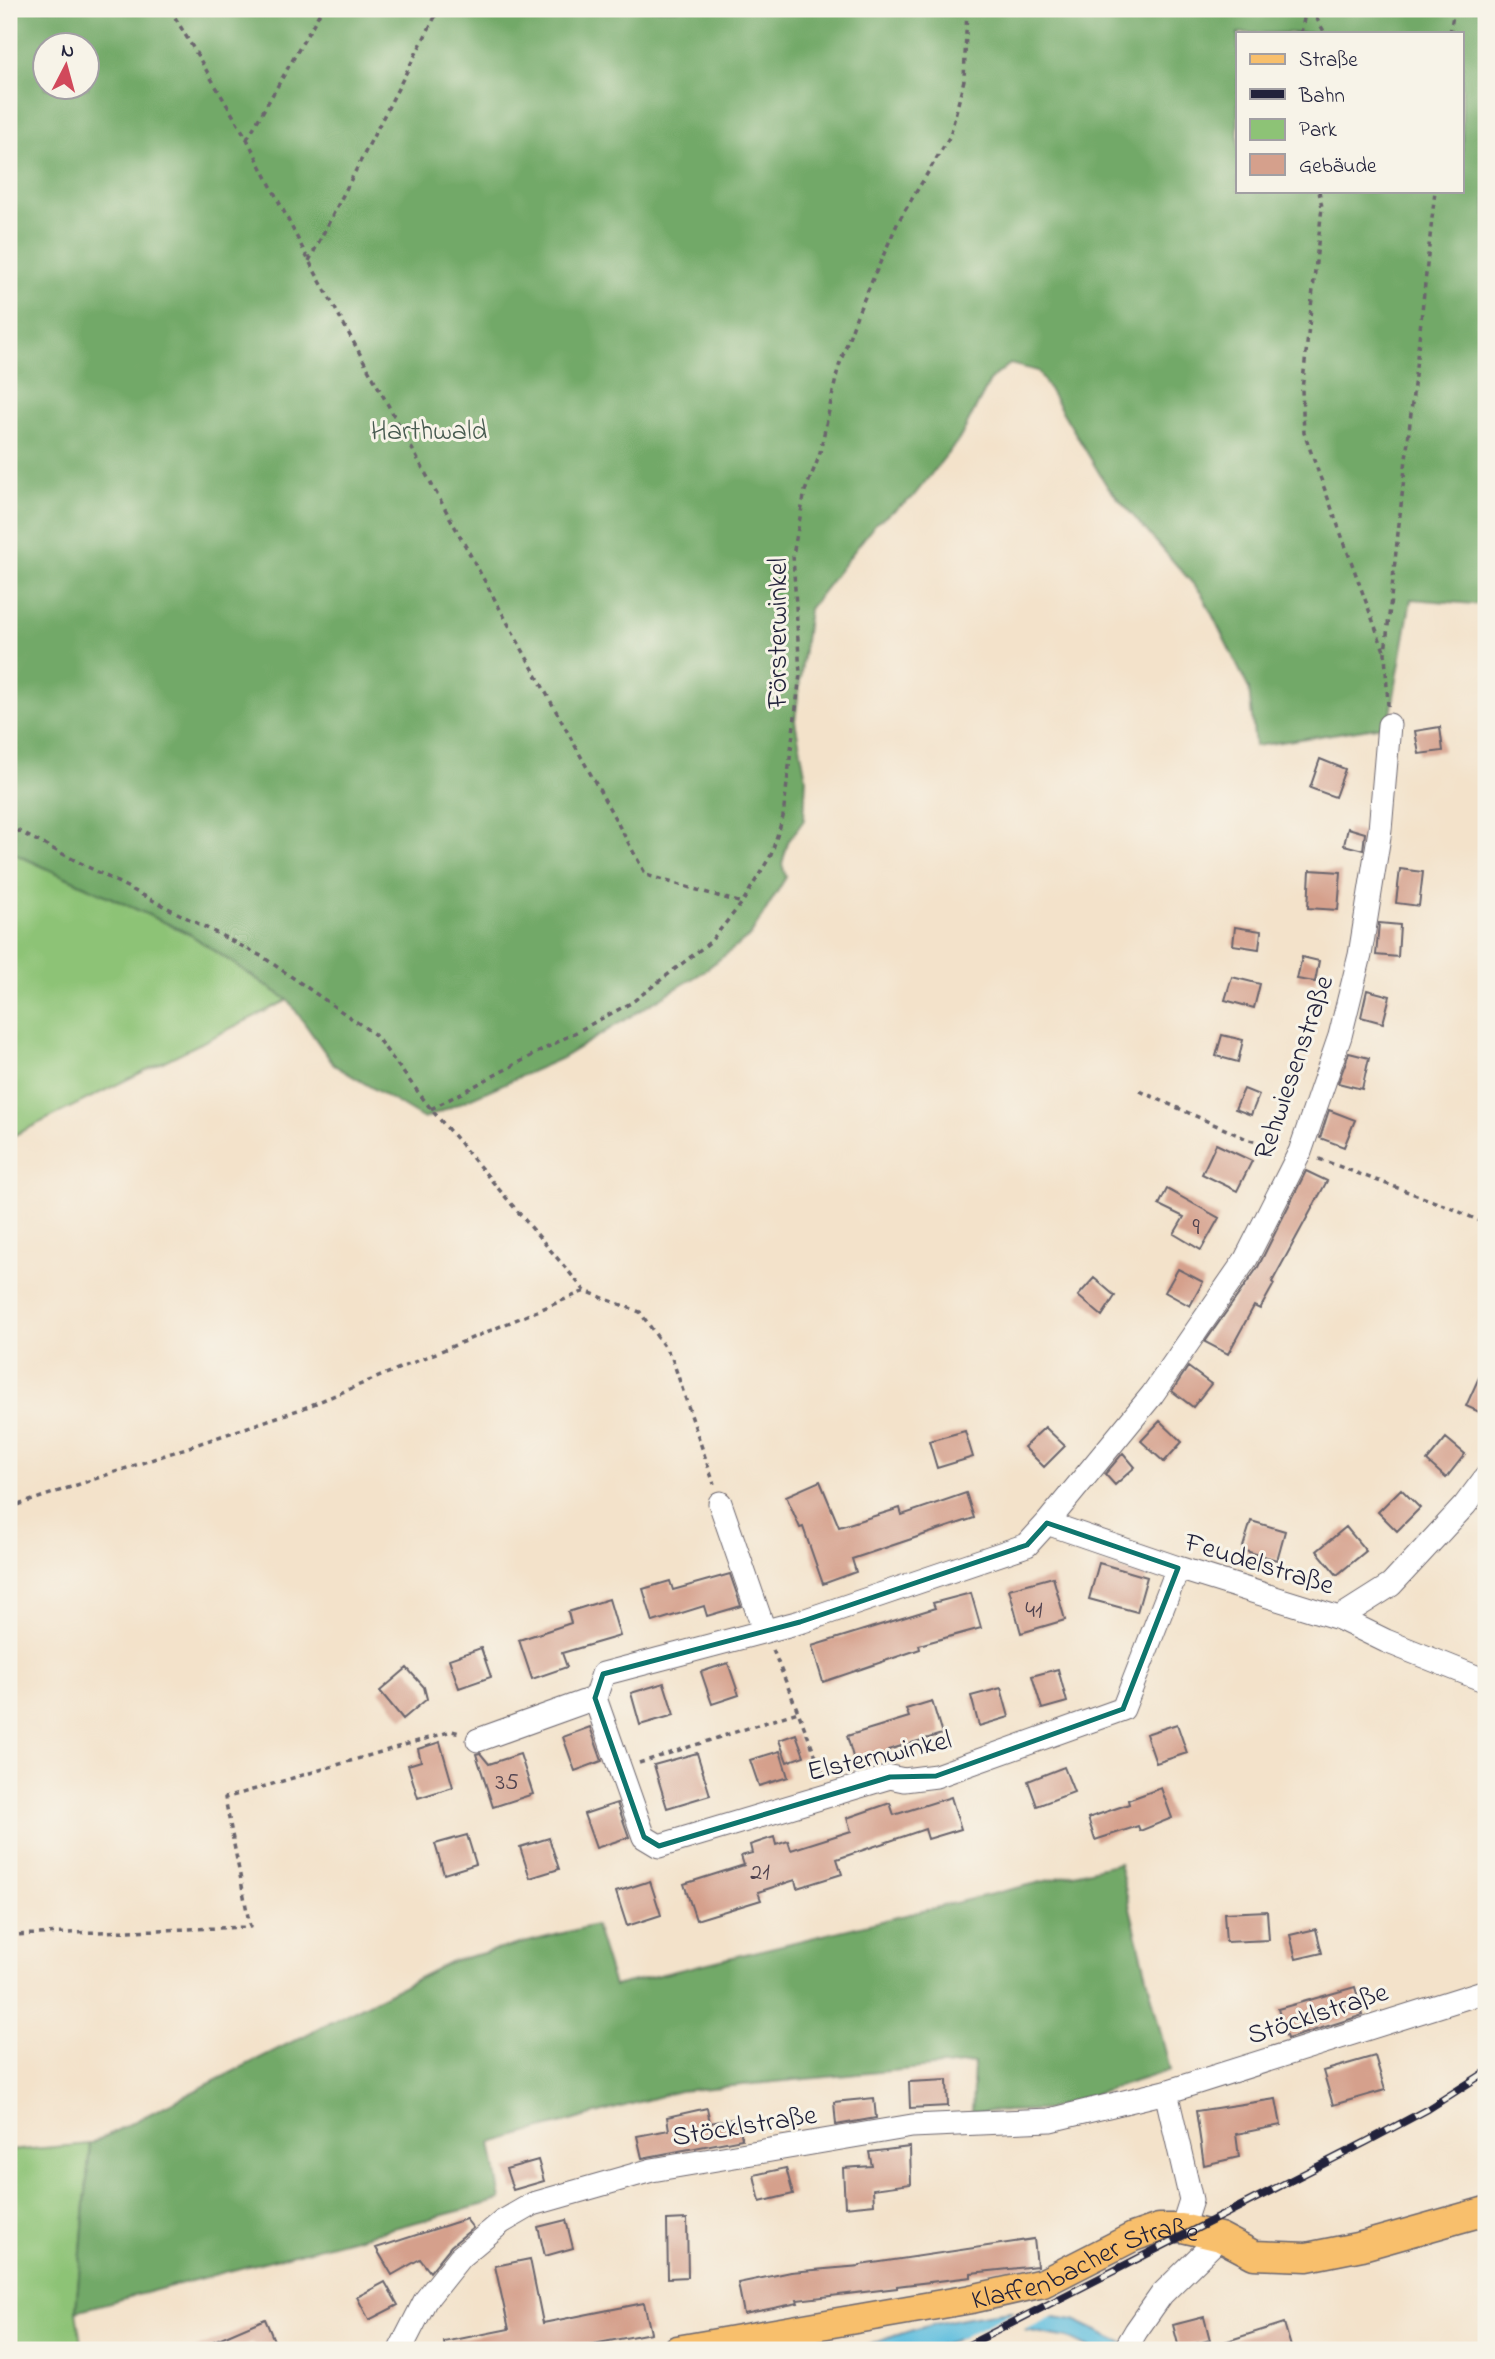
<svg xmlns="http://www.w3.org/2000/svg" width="1495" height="2359" font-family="'Indie Flower',sans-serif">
  <rect width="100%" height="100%" fill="#f7f3e8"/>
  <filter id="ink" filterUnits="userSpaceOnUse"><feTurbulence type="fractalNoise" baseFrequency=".0143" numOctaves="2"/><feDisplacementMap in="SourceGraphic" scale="14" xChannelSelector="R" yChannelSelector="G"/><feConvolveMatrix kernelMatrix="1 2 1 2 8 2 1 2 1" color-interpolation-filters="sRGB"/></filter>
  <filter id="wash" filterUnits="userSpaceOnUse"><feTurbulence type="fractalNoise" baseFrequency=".00686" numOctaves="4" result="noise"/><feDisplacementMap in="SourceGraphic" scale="28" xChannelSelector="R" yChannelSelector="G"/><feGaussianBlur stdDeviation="1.57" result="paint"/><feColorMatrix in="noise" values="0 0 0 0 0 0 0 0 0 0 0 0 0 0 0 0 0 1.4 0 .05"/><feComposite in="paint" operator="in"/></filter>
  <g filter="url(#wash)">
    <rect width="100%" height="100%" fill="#f3e2ca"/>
    <!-- green -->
    <path fill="#8dc376" stroke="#587258" stroke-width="2" d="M9,851L188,933L288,1000L9,1138Z
      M90,2144L76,2311L82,2350H9V2151Z"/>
    <!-- forest -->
    <path fill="#72a967" stroke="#4a6651" stroke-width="2" fill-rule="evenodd" d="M9,9H1486V605L1411,599L1389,725L1255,746L1249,689L1202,594L1107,486L1038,371L1010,364L991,379L960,438L912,498L876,523L809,609L795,721L806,778L804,820L788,842L782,864L786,877L750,936L700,974L562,1058L424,1119L334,1065L288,1000L188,933L9,851ZM1238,33H1462V191H1238ZM46,46H88V88H46Z
      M1119,1863L1170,2070L1046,2110L972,2112L974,2063L679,2091L491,2143L501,2200L76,2311L90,2144L452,1961L595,1925L614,1986Z"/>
    <!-- water -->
    <path fill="#5fbede" stroke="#40708c" stroke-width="2" d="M1012,2311L1074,2320L1138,2350H1093L1068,2338L1025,2330H990L922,2350H858C909,2328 957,2317 1012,2311Z"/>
    <!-- pier -->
    <path fill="#f3e2ca" d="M1020,2308L1059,2313L1019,2333H991L945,2346Z"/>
    <g id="blocks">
      <!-- building -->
      <path fill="#d5a08c" d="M1440,727L1443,751L1419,754L1415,731Z
        M1320,759L1345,769L1335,797L1310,788Z
        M1348,828L1365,833L1363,850L1344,845Z
        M1400,869L1423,872L1419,906L1396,903Z
        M1310,870L1341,872L1338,910L1308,908Z
        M1379,923L1400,925L1398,957L1376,955Z
        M1235,927L1261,931L1259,949L1233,945Z
        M1302,957L1319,961L1315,982L1297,979Z
        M1232,977L1260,984L1254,1008L1225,1000Z
        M1367,990L1390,996L1383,1023L1361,1017Z
        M1222,1035L1243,1040L1238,1062L1216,1056Z
        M1349,1053L1369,1058L1362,1089L1338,1083Z
        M1244,1089L1259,1095L1251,1115L1235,1109Z
        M1329,1110L1355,1120L1344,1147L1320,1138Z
        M1216,1144L1252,1161L1237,1191L1202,1174Z
        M1306,1171L1327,1181L1272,1282L1274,1284L1260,1309L1254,1306L1228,1354L1205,1342L1258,1267Z
        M1167,1189L1219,1218L1201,1250L1174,1234L1184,1217L1159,1205Z
        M1178,1269L1203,1282L1190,1306L1165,1292Z
        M1094,1278L1115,1296L1102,1316L1078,1296Z
        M1486,1362V1415L1466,1406Z
        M1188,1367L1211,1384L1193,1407L1172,1391Z
        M1160,1421L1182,1442L1164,1462L1141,1441Z
        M1045,1427L1065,1446L1044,1467L1024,1447Z
        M965,1431L973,1457L937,1468L929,1441Z
        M1446,1438L1465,1454L1446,1478L1427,1461Z
        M1123,1453L1135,1467L1115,1485L1105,1474Z
        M820,1481L839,1527L900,1508L902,1515L966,1493L974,1518L852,1559L856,1572L823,1584L803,1527L800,1528L786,1496Z
        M1401,1489L1420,1508L1397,1531L1378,1512Z
        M1251,1521L1285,1531L1277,1560L1242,1550Z
        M1346,1527L1366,1551L1337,1575L1317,1551Z
        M1099,1563L1147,1577L1137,1612L1089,1599Z
        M730,1574L741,1606L707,1616L704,1606L653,1622L643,1589L670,1581L673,1590Z
        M1053,1577L1065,1620L1021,1633L1009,1589Z
        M971,1593L981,1628L919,1645L920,1649L823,1682L812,1646L935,1608L933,1603Z
        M609,1599L620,1636L562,1653L567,1667L532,1679L519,1640L571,1623L568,1612Z
        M481,1648L491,1677L459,1688L449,1659Z
        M728,1663L739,1695L712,1704L701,1672Z
        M407,1668L424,1687L427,1699L403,1719L380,1691Z
        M1058,1669L1067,1702L1042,1709L1032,1676Z
        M664,1683L674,1715L640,1725L631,1693Z
        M1001,1688L1009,1717L979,1726L971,1696Z
        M932,1701L942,1734L888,1750L889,1753L855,1764L847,1736L909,1717L906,1709Z
        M1177,1724L1187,1753L1156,1763L1146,1734Z
        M590,1727L602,1761L575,1771L563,1737Z
        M796,1734L804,1756L787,1762L779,1740Z
        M440,1742L453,1787L418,1798L408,1765L421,1761L418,1749Z
        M780,1751L788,1777L759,1786L750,1760Z
        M480,1753L489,1764L520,1754L533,1794L493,1807L476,1754Z
        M697,1753L710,1795L667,1808L654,1765Z
        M1064,1767L1074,1792L1037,1806L1028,1781Z
        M1161,1788L1172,1818L1140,1831L1138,1826L1095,1840L1088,1818L1129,1804L1128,1800Z
        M951,1797L961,1829L928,1839L925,1829L837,1859L842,1874L797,1888L795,1880L758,1892L761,1900L696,1920L684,1884L744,1865L741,1856L752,1853L750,1845L774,1837L776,1845L788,1841L791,1850L851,1831L847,1818L890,1803L894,1815Z
        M617,1803L629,1837L596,1848L584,1814Z
        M467,1835L476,1864L444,1874L435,1844Z
        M549,1838L559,1869L530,1878L520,1847Z
        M650,1881L661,1915L627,1926L616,1892Z
        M1267,1911L1269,1940L1226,1942L1224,1913Z
        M1316,1929L1322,1953L1296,1959L1290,1935Z
        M1355,1987L1363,2015L1287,2039L1278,2009Z
        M1375,2056L1385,2090L1333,2105L1323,2071Z
        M947,2080L948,2106L910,2108L909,2082Z
        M874,2098L876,2118L836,2125L834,2102Z
        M1276,2099L1281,2125L1236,2134L1239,2157L1204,2165L1196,2111Z
        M707,2108L710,2123L738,2118L742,2139L642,2158L637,2136L669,2130L667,2117Z
        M910,2147L911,2184L873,2189L874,2204L845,2207L843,2168L872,2166L869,2152Z
        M538,2160L544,2181L513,2190L506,2169Z
        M786,2168L793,2194L760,2202L754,2175Z
        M466,2219L473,2228L451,2246L430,2272L420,2259L392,2275L376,2248Z
        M687,2219L688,2277L668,2278L667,2220Z
        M566,2220L573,2248L545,2256L538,2227Z
        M1034,2239L1037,2266L971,2273V2277L897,2286V2288L797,2300L798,2303L744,2314L738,2283L791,2272L860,2266V2265Z
        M530,2259L543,2323L644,2303L651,2333L562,2350H445L444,2342L509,2329L495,2266Z
        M385,2282L398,2305L369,2320L357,2297Z
        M1204,2317L1210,2340L1179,2348L1173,2325Z
        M265,2319L278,2350H256L253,2343L235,2350H193Z
        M1284,2323L1292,2350H1216L1215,2345Z"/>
    </g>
  </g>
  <g filter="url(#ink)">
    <use href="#blocks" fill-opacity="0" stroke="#6b656d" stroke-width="2"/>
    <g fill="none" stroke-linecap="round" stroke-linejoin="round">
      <!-- minor casing -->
      <g stroke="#6b656d" stroke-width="25">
        <path id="minor" d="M720,1503L764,1630
          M1047,1523L1178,1568L1339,1618L1386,1641L1486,1681
          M1178,1568L1123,1709L936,1776L904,1780L890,1777L659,1846L644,1837L595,1698L603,1674L800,1622L1027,1545L1047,1523L1152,1395L1246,1259L1300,1152L1340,1036L1360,955L1380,830L1389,725
          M1339,1618L1391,1585L1465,1505L1486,1477
          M478,1740L595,1698
          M1166,2092L1191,2200L1182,2228
          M400,2350L425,2301L460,2257L502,2222L533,2204L652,2170L912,2126L1050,2120L1166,2092L1486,1991
          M1125,2350L1136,2331L1162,2294L1220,2237"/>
      </g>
      <!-- major casing -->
      <g stroke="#6b656d" stroke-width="31">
        <g id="major">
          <path id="s1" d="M677,2350L971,2299L1043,2283L1133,2237L1159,2228H1182L1220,2237L1254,2255L1307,2257L1362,2246L1486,2211"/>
        </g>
      </g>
      <!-- path -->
      <path stroke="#6b656d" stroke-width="3.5" stroke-dasharray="5 5" stroke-linecap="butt" d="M170,9L247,139L309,261L646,875L742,903
        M1311,9L1325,33
        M1301,33L1306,9
        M1450,33L1454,9
        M247,139L322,9
        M1319,191L1322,207L1302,390L1304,433L1384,651
        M309,261L439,9
        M1388,706L1385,653L1435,191
        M9,824L20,832L263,957L374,1034L431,1109L585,1291L640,1312L672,1358L714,1484
        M1140,1091L1249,1140L1278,1147
        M431,1109L631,1003L710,942L742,903L771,855L783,817L800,674L793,555L805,491L819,457L838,369L857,315L898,222L950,136L964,80L967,9
        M1319,1159L1449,1207L1486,1224
        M9,1508L304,1408L585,1291
        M773,1650L824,1776
        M639,1763L798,1712
        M9,1935L250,1927L225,1798L452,1731L460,1733"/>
      <!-- minor -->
      <use href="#minor" stroke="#fff" stroke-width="23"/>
      <!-- major -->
      <use href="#major" stroke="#f8bf6c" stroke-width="28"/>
      <!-- rail casing -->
      <g stroke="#22223b" stroke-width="8">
        <path id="rail" d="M959,2350L1366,2142L1428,2109L1486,2072"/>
      </g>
      <!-- rail -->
      <use href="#rail" stroke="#f7f3e8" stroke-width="5" stroke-dasharray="16" stroke-linecap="butt"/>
    </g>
  </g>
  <!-- marked area -->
  <path fill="none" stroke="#0f766e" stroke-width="5" stroke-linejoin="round" d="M1047,1523L1178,1568L1123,1709L936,1776L890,1777L659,1846L644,1837L595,1698L603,1674L800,1622L1027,1545Z"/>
  <g text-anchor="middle" stroke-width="6" stroke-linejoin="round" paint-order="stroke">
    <!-- number labels -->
    <g font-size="24" fill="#4f424f">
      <text x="1196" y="1234">9</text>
      <text x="1034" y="1617">41</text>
      <text x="507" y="1789">35</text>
      <text x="760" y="1879">21</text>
    </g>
    <!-- park labels -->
    <g font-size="28" fill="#475a50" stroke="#f7f3e8">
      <text x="429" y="439">Harthwald</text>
    </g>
    <!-- street labels -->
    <g font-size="28" fill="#22223b" stroke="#f7f3e8">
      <text transform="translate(776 633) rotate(-90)" y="10">Försterwinkel</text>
      <text transform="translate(1292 1067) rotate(-71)" y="10">Rehwiesenstraße</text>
      <text transform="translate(1260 1562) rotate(17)" y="10">Feudelstraße</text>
      <text transform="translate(879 1754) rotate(-13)" y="10">Elsternwinkel</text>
      <text transform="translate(1317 2012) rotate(-18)" y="10">Stöcklstraße</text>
      <text transform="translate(744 2124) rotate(-9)" y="10">Stöcklstraße</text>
      <text dy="10" stroke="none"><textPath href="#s1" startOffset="420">Klaffenbacher Straße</textPath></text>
    </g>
  </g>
  <!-- margin -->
  <rect width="1495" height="2359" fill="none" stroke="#f7f3e8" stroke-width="35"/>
  <!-- legend -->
  <rect x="1236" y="32" width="228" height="161" fill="#f7f3e8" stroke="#a29fa3" stroke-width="2"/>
  <rect x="1250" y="54" width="35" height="10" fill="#f8bf6c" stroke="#a29fa3" stroke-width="2"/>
  <text x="1299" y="66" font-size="21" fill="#22223b">Straße</text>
  <rect x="1250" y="89" width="35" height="10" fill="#22223b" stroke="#a29fa3" stroke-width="2"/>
  <text x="1299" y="102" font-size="21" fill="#22223b">Bahn</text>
  <rect x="1250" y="119" width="35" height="21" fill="#8dc376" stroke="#a29fa3" stroke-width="2"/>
  <text x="1299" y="136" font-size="21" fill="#22223b">Park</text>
  <rect x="1250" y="154" width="35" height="21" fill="#d5a08c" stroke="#a29fa3" stroke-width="2"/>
  <text x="1299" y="172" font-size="21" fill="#22223b">Gebäude</text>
  <!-- north arrow -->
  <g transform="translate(66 66) rotate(6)"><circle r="33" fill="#f7f3e8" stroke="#a29fa3" stroke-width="2"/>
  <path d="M0-5L12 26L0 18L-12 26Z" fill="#d1495b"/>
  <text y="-10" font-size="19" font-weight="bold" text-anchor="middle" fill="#22223b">N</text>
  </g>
</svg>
